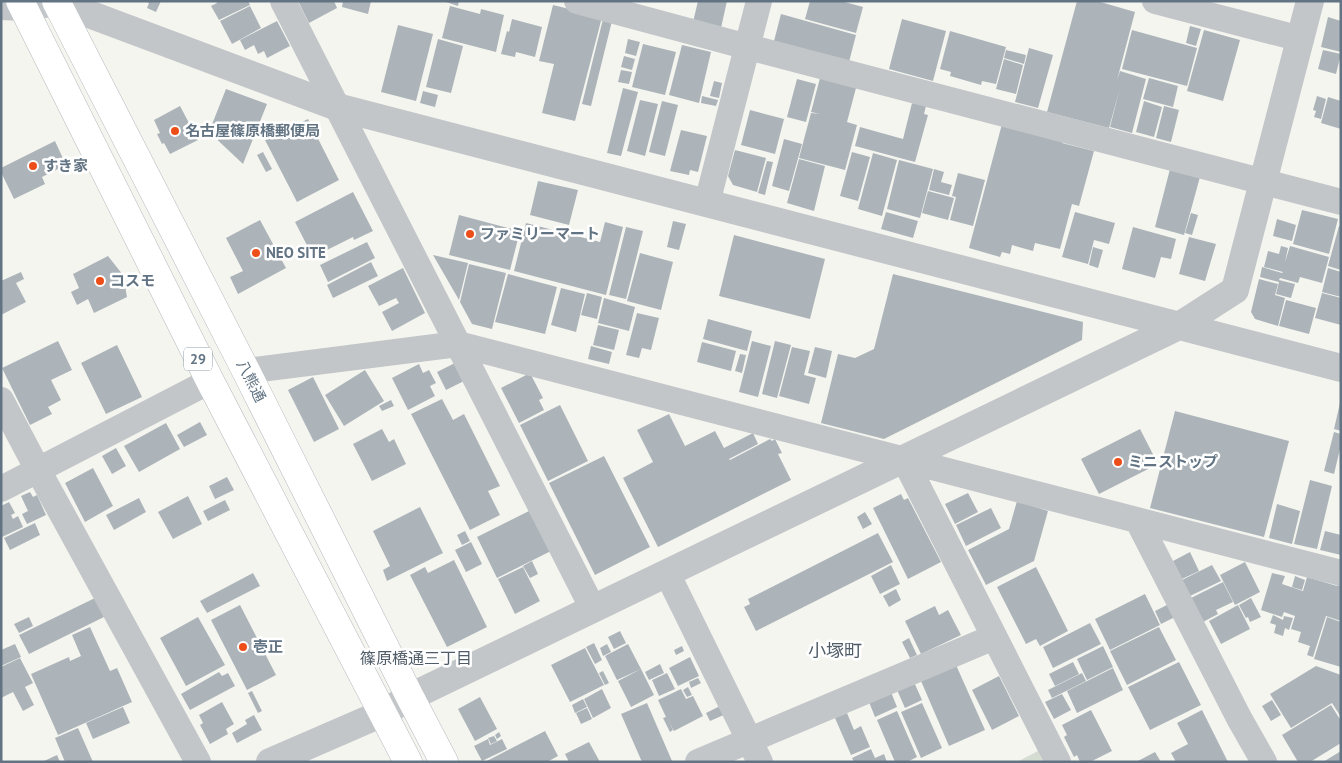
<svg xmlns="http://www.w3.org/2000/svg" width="1342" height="763" font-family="'PT Sans','Noto Sans JP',sans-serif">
  <rect width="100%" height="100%" fill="#f5f5f0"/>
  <!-- green -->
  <path fill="#d5dcd1" d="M1038,751L1043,762H1017Z"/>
  <!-- building -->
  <path fill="#acb4b9" d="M146,1H161L156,12L147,8L149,3Z
    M217,1H248L250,5L219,20L211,6L217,3Z
    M298,1H334L337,8L309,23Z
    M343,1L352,2L371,1L368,14L342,7Z
    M443,1H459L458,6Z
    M698,1H727L721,28L693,22Z
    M810,1H841L863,7L856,33L805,19Z
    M1077,1H1097L1135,12L1117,80L1120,71L1146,79L1132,133L1110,127L1120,88L1109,128L1047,112Z
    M553,5L602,17L575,121L542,113L554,64L539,61Z
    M250,6L261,28L232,44L220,21Z
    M450,6L480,14L481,9L504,15L496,52L442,38Z
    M781,14L856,35L849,62L774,41Z
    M1328,17L1341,21V52L1321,47Z
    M512,19L542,27L535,57L516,52L515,57L501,54L507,31L509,32Z
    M603,19L612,21L591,106L582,104Z
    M902,19L946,31L933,81L889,69Z
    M277,21L290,46L267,58L264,51L258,54L254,45L245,50L240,40Z
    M398,25L433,34L416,101L381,92Z
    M1190,26L1201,29L1196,46L1186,43Z
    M1132,30L1197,48L1187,86L1122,69Z
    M1204,30L1240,40L1223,101L1187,91Z
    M950,31L1006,47L996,84L982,81L981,85L950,76L951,72L940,69Z
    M438,39L463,46L451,93L426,87Z
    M628,39L640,42L636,56L625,53Z
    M643,44L676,52L665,95L632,87Z
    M682,45L711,52L699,103L669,95Z
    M1029,48L1053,55L1038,108L1015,102Z
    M1006,50L1026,55L1024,64L1004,58Z
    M1323,50L1341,54L1336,74L1318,69Z
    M624,56L635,59L632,70L621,67Z
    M1004,59L1023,65L1016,94L996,89Z
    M621,70L632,72L629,84L618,82Z
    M820,78L856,88L847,122L857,125L845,170L799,158L811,113L820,114L811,112Z
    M1149,78L1178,86L1173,107L1143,99Z
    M797,79L816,84L806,122L787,117Z
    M714,81L722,83L719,98L710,96Z
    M623,88L638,92L621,156L607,153Z
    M226,89L267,104L243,164L209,132Z
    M423,91L438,95L435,107L420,103Z
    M702,96L718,100L716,106L701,103Z
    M1317,96L1326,99L1321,119L1314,117L1316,111L1313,110Z
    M1328,97L1341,101V129L1321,123Z
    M640,100L658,104L645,156L627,151Z
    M662,101L678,105L665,156L649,152Z
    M1144,101L1162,107L1154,137L1136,132Z
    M912,103L926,106L924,114L928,115L915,162L855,146L860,127L903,139Z
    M180,106L198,140L170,154L164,143L162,144L157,134L160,133L154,120Z
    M1164,106L1179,110L1171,142L1156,138Z
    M750,110L784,119L775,154L741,145Z
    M308,119L339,180L297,202L265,140Z
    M1002,124L1063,140L1062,143L1094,151L1079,206L1072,204L1060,249L1035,243L1033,251L1012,245L1010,254L1002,252L1000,257L969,248Z
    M681,130L707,136L698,172L690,170L689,175L670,171Z
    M784,139L802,144L789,191L772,186Z
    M55,141L66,165L42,177L45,184L14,199L1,172V168Z
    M735,150L766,158L757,192L733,185L728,176Z
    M263,152L272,169L266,172L257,155Z
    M852,152L870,157L858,201L840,196Z
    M873,153L897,160L882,216L858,209Z
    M799,159L825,166L814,211L787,203Z
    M899,160L933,169L920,218L887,209Z
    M767,161L773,162L765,195L758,193Z
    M934,169L944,172L941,182L952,185L949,195L929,190Z
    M1170,169L1200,177L1184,235L1155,227Z
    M958,173L985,180L973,226L950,220L956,197L952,196Z
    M538,181L578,190L569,225L530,215Z
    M928,191L954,198L948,220L922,213Z
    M353,192L373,231L354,240L353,237L313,257L295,222Z
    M1302,210L1338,219L1329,254L1293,244Z
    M886,212L918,221L913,238L881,229Z
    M1075,212L1115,223L1109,244L1094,240L1088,264L1062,257Z
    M1191,213L1198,215L1192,235L1185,233Z
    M459,215L520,231L510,270L449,255Z
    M1277,219L1296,225L1292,241L1273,236Z
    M260,220L286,268L238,294L230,277L243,271L226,238Z
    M673,221L686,224L679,250L667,247Z
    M605,222L623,227L606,295L514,271L526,223L600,242Z
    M1339,226H1341V270L1328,266Z
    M626,227L643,231L626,299L609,295Z
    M1133,227L1176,239L1171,259L1161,257L1155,278L1122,269Z
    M734,235L825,259L810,319L719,296Z
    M1189,237L1216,244L1205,281L1179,274Z
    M367,242L375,258L328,282L320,265Z
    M1281,246L1288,248L1285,262L1290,246L1329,257L1322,283L1300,277L1298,283L1280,278L1279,280L1295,284L1291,298L1276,294L1279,282L1260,277L1262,267L1282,273L1283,272L1264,267L1268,251L1279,254Z
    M1093,247L1103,250L1098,268L1089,265Z
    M640,253L673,262L661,310L627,301Z
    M433,255L468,263L459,300Z
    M108,256L123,275L127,297L94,313L88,299L77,305L71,292L79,288L73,274Z
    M371,262L378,276L333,298L327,285Z
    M469,264L506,273L492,329L472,324L460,302Z
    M403,268L425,313L392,331L382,312L399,303L396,298L379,306L368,286Z
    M1328,268L1341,272V297L1322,292Z
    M21,272L24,279L16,283L26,302L1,315V281Z
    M508,274L557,287L545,334L495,322Z
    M893,274L1083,322L1082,340L884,439L821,423L838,354L855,358L874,349Z
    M1259,279L1278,284L1275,295L1285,298L1278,326L1255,319L1251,312Z
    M561,288L585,294L576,332L551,325Z
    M587,293L602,297L597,319L581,315Z
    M1322,293L1341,298V325L1315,318Z
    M604,298L635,307L629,331L598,323Z
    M1286,300L1316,308L1309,334L1279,326Z
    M637,313L659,318L651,350L642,348L639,358L626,355Z
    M708,319L752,331L747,351L703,339Z
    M598,325L619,330L614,350L593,345Z
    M58,341L72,370L51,380L61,400L48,407L52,414L30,425L2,368Z
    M752,341L771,346L758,397L739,392Z
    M775,341L791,345L777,398L762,394Z
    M702,342L736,351L731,371L697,362Z
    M117,345L142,397L106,414L81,363Z
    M591,346L612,352L609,364L588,359Z
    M792,347L810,351L804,375L816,378L809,404L779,396Z
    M815,347L832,351L826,378L808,373Z
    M740,354L746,355L742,373L735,371Z
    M457,362L466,380L446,390L437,372Z
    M419,364L423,373L429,370L436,383L430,386L435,396L408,410L392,378Z
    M365,370L384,401L344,426L325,395Z
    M530,373L543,398L539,400L544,410L519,423L501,388Z
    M313,377L339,429L314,442L288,390Z
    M442,399L453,420L464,414L500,486L488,491L500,515L470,530L411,414Z
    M391,400L394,406L382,411L379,406Z
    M1340,403H1341V431L1334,429Z
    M560,405L588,461L548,481L520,425Z
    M1175,411L1289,441L1264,537L1150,508Z
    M669,414L685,446L715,431L724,448L753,433L758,444L729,459L730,460L770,439L772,441L775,439L782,453L778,454L791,480L658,547L623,478L653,462L637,430Z
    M200,422L207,435L184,447L177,435Z
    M166,423L180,449L139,472L124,446Z
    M382,429L389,442L394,439L406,464L372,481L353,444Z
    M1140,429L1158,464L1099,494L1081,459Z
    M1334,432L1341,434V445L1334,474L1324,471Z
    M116,448L126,466L112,474L102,456Z
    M604,456L650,547L595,575L549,483Z
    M93,468L113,506L85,522L65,483Z
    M227,477L234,490L215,499L209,486Z
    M1310,480L1332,486L1317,549L1294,544Z
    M30,492L33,497L37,495L46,515L27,524L22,514L28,511L21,496Z
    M968,493L978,512L955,524L945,504Z
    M901,494L904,500L908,498L941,562L908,579L873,508Z
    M188,496L202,524L173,539L158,512Z
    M139,498L146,512L114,530L106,515Z
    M225,500L230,510L208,521L203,511Z
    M1017,501L1048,511L1034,561L986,585L968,550L1009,529Z
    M9,502L15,513L11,515L13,519L18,516L23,527L2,537L1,506Z
    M1277,504L1300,511L1292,544L1269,538Z
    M420,507L443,553L387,581L383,570L390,566L373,531Z
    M991,508L1001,528L966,546L956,525Z
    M531,510L551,551L497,578L477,537Z
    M865,512L872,524L863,529L857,517Z
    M35,523L40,535L10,550L4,538Z
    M465,531L470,541L462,545L457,535Z
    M1325,531L1341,535V555L1320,550Z
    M878,533L893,562L756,631L744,607L750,604L748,599Z
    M471,542L482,564L466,572L455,550Z
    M1190,552L1199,571L1182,579L1173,561Z
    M454,560L487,627L447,647L410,575L425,567L428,573Z
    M532,561L538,574L530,578L523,566Z
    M1245,562L1260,592L1235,605L1220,575Z
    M891,565L900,584L880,594L871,576Z
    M1212,565L1221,581L1190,596L1182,580Z
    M523,567L540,601L515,614L498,579Z
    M1036,567L1068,631L1040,646L1036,639L1026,644L997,587Z
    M253,573L260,586L207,613L200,601Z
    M1272,573L1285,576L1282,584L1270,580Z
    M1295,576L1305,580L1302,590L1292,587Z
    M1307,577L1337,586V585L1341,586V621L1326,616L1313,657L1307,655L1310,646L1298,642L1301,632L1291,629L1295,616L1284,612L1282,617L1261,610L1270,580L1303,591Z
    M1223,582L1233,602L1216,610L1218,614L1203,622L1191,598Z
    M896,589L901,600L889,607L883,596Z
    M1145,594L1160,625L1110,650L1095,619Z
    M95,598L104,617L29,654L19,635Z
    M1251,598L1261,617L1250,622L1248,617L1246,618L1239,605Z
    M1171,603L1177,616L1161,624L1155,611Z
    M240,605L276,675L247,690L211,620Z
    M1238,605L1250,629L1221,644L1209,621Z
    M935,606L939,615L948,610L961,635L921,654L905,621Z
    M1273,615L1283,620L1284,616L1293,618L1289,630L1285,628L1283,636L1274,633L1276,625L1270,623Z
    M29,617L33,626L19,633L14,624Z
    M198,617L225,665L186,686L160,638Z
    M1327,617L1341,622V667L1314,659Z
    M1090,623L1101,644L1053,668L1043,647Z
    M90,627L110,671L117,668L132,702L58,735L31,674L69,657L70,661L81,656L72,635Z
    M1159,627L1176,660L1127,685L1110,651Z
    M620,631L626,643L614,649L608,637Z
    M909,638L917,655L910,658L902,642Z
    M594,643L602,660L595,664L586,647Z
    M15,644L21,657L1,666V650Z
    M607,644L611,652L603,656L600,648Z
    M628,644L641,669L617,680L605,656Z
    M682,646L684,651L676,655L674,650Z
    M1103,646L1113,667L1087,680L1077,659Z
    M585,648L604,685L570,702L551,665Z
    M690,657L699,676L678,686L669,668Z
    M20,658L33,683L25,687L34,705L23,711L13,692L1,698V667Z
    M1073,662L1079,674L1055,686L1049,674Z
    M1179,662L1201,705L1150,730L1128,687Z
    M660,664L664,673L649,680L645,672Z
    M956,665L985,730L949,746L921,681Z
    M1316,666L1341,675V717L1332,703L1291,728L1270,694Z
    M1113,668L1123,690L1077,713L1067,691Z
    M641,669L654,695L631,707L618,681Z
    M603,671L609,683L605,685L599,673Z
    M219,672L222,676L228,673L235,686L190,710L181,694Z
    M667,673L675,689L659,696L652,680Z
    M1082,673L1086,681L1052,698L1048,690Z
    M999,676L1019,716L992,730L972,690Z
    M698,678L701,683L691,688L689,682Z
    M914,682L922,700L905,708L897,690Z
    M688,687L692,695L687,697L683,690Z
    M602,689L611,708L593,718L584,699Z
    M681,689L686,699L693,696L703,716L674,731L669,722L673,730L670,732L663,718L666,717L658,700Z
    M252,691L262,711L258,713L248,693Z
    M891,692L897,707L875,717L869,702Z
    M1062,694L1071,710L1054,719L1045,702Z
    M480,697L497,729L475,741L458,709Z
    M583,699L587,707L575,713L572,705Z
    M1272,700L1281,715L1271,721L1262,706Z
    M222,702L234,724L226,729L228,734L210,744L200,725L203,723L199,715Z
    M647,703L672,761L669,762H642L621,714Z
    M922,703L942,748L921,758L901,712Z
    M722,705L726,714L710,721L706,713Z
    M1331,705L1341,721V743L1310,762H1298L1282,735Z
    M123,707L130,723L93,739L86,723Z
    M587,708L592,719L581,724L576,713Z
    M1091,710L1112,751L1090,762H1080L1077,755L1074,757L1064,737L1067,735L1062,725Z
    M1202,710L1228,762H1176L1171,753L1188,744L1177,723Z
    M897,711L917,757L907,762H895L877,720Z
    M847,713L854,730L861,726L870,747L851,755L835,718Z
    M254,715L262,730L237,743L232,733L247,724L245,720Z
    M78,728L93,762H65L55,738Z
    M545,731L558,756L547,762H485Z
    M499,732L501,736L497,739L495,735Z
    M494,736L497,741L491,744L488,738Z
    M488,739L490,745L502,739L507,749L482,761L474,746Z
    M589,742L600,762H569L565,754Z
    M871,749L875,758L884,754L887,762H854L852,758Z
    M1341,751V762H1323Z
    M1155,752L1161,762H1136Z
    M57,755L60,762H42Z"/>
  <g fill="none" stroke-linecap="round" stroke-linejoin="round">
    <!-- primary casing -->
    <g stroke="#b5b9bd" stroke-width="29">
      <path id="primary" d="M20,1L210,381L408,762
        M56,1L246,371L410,697L444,762"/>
    </g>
    <!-- minor -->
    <path stroke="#c2c6c9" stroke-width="26" d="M283,1L593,609
      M577,1L748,47L1341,202
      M1155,1L1301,39
      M707,203L759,1
      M246,371L458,344L1341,573
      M1,400L38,470L198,762
      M904,459L1058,762
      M1,489L210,381
      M1138,521L1239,718L1264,762
      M667,573L760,762
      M698,762L994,637"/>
    <!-- tertiary -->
    <path stroke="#c2c6c9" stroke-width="28" d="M54,1L337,107L1341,368
      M1,6L23,7L45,4
      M270,762L383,713L410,697L431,687L1179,326L1235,290L1310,1"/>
    <!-- primary -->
    <use href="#primary" stroke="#fff" stroke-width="28"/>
  </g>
  <!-- markers -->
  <g fill="#ed4e19" stroke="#fff" stroke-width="2">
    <circle cx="175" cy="131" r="5"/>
    <circle cx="33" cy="166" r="5"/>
    <circle cx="470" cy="234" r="5"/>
    <circle cx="256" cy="253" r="5"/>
    <circle cx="100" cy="281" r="5"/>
    <circle cx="1118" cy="462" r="5"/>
    <circle cx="243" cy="647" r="5"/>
  </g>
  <g text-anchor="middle" stroke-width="5" stroke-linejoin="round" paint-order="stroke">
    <!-- shield labels -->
    <rect fill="#fff" stroke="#919ea8" stroke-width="1" x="184" y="347.5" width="28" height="23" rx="4"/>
    <g font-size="14" font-weight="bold" fill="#627483">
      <text x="198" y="364">29</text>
    </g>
    <!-- poi labels -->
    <g font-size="15" font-weight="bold" fill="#627483" stroke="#fff" text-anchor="start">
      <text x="185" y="136">名古屋篠原橋郵便局</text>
      <text x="43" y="171">すき家</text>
      <text x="480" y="239">ファミリーマート</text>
      <text x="266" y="258">NEO SITE</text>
      <text x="110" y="286">コスモ</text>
      <text x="1128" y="467">ミニストップ</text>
      <text x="253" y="652">壱正</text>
    </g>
    <!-- street labels -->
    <g font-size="15" fill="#627483" stroke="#fff">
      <text transform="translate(251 381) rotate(63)" y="5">八熊通</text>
    </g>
    <!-- neighbourhood labels -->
    <g font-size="16" fill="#505d68" stroke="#fff">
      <text x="416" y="664">篠原橋通三丁目</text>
    </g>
    <!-- quarter labels -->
    <g font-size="18" fill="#505d68" stroke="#fff">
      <text x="835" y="657">小塚町</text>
    </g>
  </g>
  <!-- border -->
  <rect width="1342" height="763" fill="none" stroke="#627483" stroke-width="5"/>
</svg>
